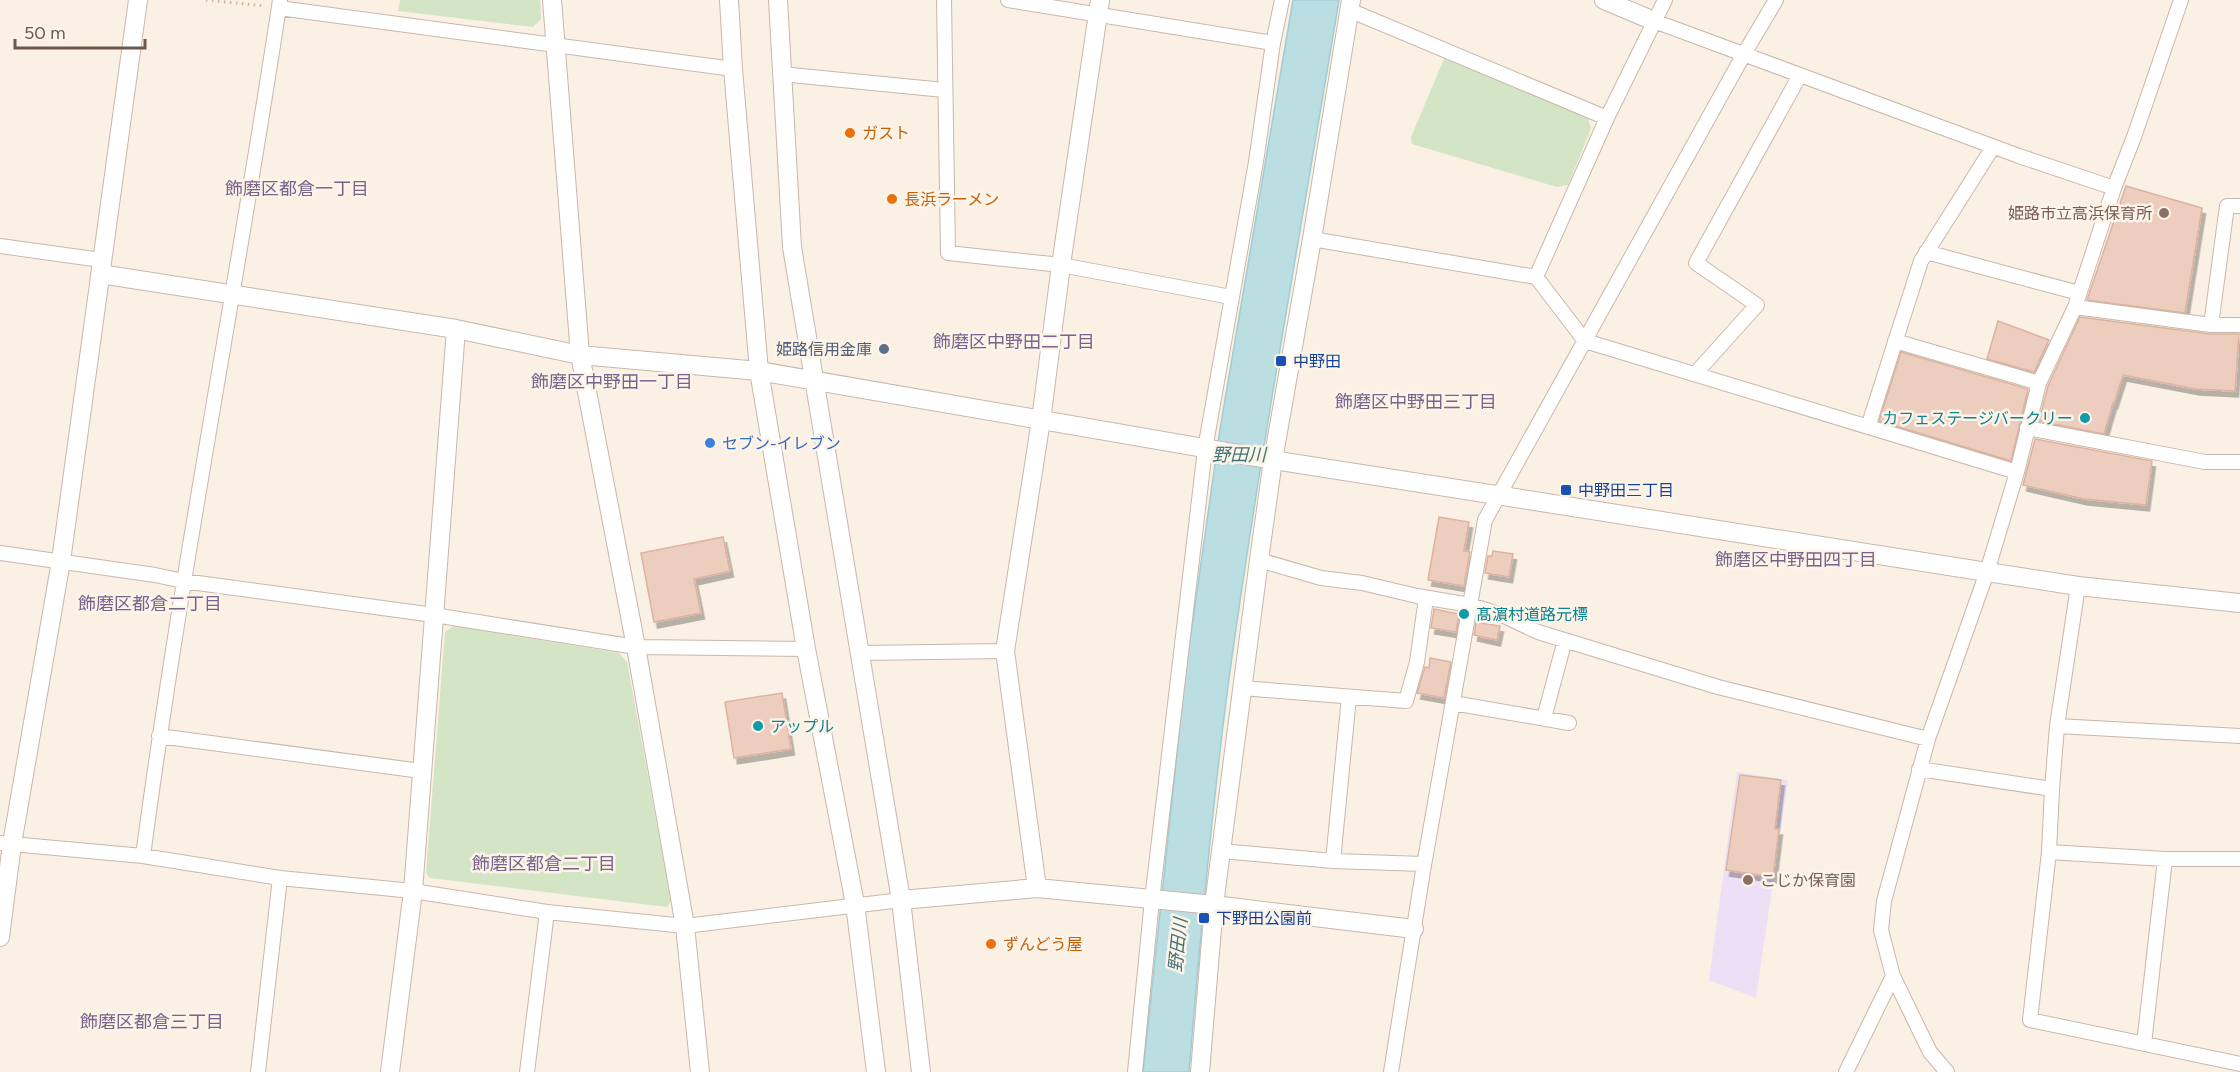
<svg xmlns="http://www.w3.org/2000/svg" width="2240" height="1072" font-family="Figtree,'Noto Sans JP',sans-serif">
  <defs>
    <filter id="shadow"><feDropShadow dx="3.5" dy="6" stdDeviation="0" flood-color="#0004"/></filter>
  </defs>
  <rect width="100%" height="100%" fill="#faf0e3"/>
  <!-- education -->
  <path fill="#ede0f6" d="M1737,772L1788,780L1756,998L1709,980Z"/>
  <!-- green -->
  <path fill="#d3e5c4" d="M400,0H540L541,19L533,27L398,11Z
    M1450,58L1588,118L1591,129L1568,185L1557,187L1412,144L1411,137L1444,59Z
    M454,626L619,653L627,662L671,901L667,907L430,878L426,873L445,632Z"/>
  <!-- water -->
  <path fill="#badee1" stroke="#a1cdd2" stroke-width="1.5" d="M1293,0H1339C1302,224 1261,447 1230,671C1212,805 1200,938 1189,1072H1143L1186,669L1220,429Z"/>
  <!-- building -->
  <path fill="#eccdbe" stroke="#ddb3a0" stroke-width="1.5" filter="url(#shadow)" d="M2126,186L2202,208L2185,313L2087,300Z
    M2080,317L2210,334H2239L2235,391L2196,389L2123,375L2114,403H2113L2104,434L2039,421L2048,386Z
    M1998,321L2049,340L2034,372L1987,359Z
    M1901,352L2028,389L2011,461L1879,421Z
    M2035,439L2152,461L2146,505L2084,499L2023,485Z
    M1439,517L1469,522L1464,551L1470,552L1464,586L1428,580Z
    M723,537L730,571L694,579L701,613L654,622L641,553Z
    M1493,551L1513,554L1509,577L1485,573L1488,556H1492Z
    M1434,609L1459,614L1456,632L1431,628Z
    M1476,622L1500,626L1497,640L1474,635Z
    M1430,658L1451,662L1444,698L1417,693L1425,667L1429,668Z
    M782,693L791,749L734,758L725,702Z
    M1740,775L1781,780L1775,829H1779L1773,877L1726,870Z"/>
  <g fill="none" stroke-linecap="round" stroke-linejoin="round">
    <!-- minor casing -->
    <g stroke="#c9b7ab" stroke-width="16">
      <path id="minor" d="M944,0L948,253L1061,265L1231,297
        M1008,0L1273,43
        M279,8L733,69
        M1349,10L1607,118
        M1654,21L2019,156L2114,188
        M781,74L944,90
        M1312,239L1536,277L1585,341L2017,472
        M0,246L101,260
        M1926,252L2079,293
        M1536,277L1607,118L1665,0
        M2075,307L2211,325H2240
        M2211,325L2227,206H2240
        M1895,341L2039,383
        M1695,374L1757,305L1696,263L1800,75
        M1868,427L1921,261L1993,147
        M2027,428L2205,462H2240
        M0,553L155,575L183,581L434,615L636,647L806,649
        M1259,560L1321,578L1362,583L1417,596L1470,605L1502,615L1538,632L1718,687L1928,739
        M2078,586L2057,726L2052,789L2049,852L2030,1020L2240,1064
        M860,653L1005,651
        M1242,688L1406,701L1417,662L1426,598
        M1453,703L1569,723
        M1544,718L1565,640
        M2057,726L2240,736
        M159,736L421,771
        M1919,769L2052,789
        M0,843L143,856L280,878L413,891L547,912L685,926L901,900
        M1221,851L1333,861L1424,864
        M2049,852L2165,859H2240
        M143,856C181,569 237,286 280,0
        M1333,861L1349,697
        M2144,1044L2165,859
        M258,1072L280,878
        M527,1072L547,912
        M1135,1072L1152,900L1205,449L1256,162L1273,43L1282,0
        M1391,1072L1423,871L1485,520L1744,54L1776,0
        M1846,1072L1893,976
        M1947,1072L1930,1052L1893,976L1881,930L1884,901L1928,739L1987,572L2017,472L2039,383L2075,307L2114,188L2134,137L2181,0"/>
    </g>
    <!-- tertiary casing -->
    <g stroke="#c9b7ab" stroke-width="20">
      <path id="tertiary" d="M552,0L580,355L636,647L685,926L700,1072
        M729,0L733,69L759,371L806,649L855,904L876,1072
        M778,0L792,247L901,900L921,1072
        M1604,0L1654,21
        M100,274L456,329L580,355L759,371L1273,460L1987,572L2078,586L2240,603
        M1037,888L1005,651L1041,420L1061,265L1100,0
        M901,900L1037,888L1214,905L1414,929
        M0,937L12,844L61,561L138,0
        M390,1072L413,891L456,329
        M1200,1072L1214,905L1259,560L1273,460L1312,239L1351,0"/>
    </g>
    <!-- path -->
    <path stroke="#d1b1a1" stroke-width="3" stroke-dasharray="1.5 4.5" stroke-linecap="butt" d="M206,0L265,6"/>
    <!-- minor -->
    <use href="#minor" stroke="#fff" stroke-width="14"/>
    <!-- tertiary -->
    <use href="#tertiary" stroke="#fff" stroke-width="18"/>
  </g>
  <!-- markers -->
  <g fill="#e8710a" stroke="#fdf4e9" stroke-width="2">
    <circle cx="850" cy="133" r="6"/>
    <circle cx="892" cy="199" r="6"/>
    <circle cx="991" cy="944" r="6"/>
  </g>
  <g fill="#8d6e63" stroke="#fdf4e9" stroke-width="2">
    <circle cx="2164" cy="213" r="6"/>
    <circle cx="1748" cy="880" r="6"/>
  </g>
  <circle fill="#5c6f8a" stroke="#fdf4e9" stroke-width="2" cx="884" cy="349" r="6"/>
  <g fill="#1a4fb4" stroke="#fdf4e9" stroke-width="2">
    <rect x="1275" y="355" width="12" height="12" rx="3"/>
    <rect x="1560" y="484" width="12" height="12" rx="3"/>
    <rect x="1198" y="912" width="12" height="12" rx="3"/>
  </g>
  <g fill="#0f9aa8" stroke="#fdf4e9" stroke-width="2">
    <circle cx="2085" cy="418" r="6"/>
    <circle cx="1464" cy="614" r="6"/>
    <circle cx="758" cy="726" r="6"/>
  </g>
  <circle fill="#3f7fe0" stroke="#fdf4e9" stroke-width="2" cx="710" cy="443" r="6"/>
  <g text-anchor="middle" stroke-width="5" stroke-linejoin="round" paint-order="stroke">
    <!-- food labels -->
    <g font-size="16" fill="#c56008" stroke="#fdf4e9" text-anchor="start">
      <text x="862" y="139">ガスト</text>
      <text x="904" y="205">長浜ラーメン</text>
      <text x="1003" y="950">ずんどう屋</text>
    </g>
    <!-- education labels -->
    <g font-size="16" fill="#785e54" stroke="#fdf4e9" text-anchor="end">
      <text x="2152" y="219">姫路市立高浜保育所</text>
      <text x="1760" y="886" text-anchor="start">こじか保育園</text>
    </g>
    <!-- service labels -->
    <g font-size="16" fill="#4e5e75" stroke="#fdf4e9" text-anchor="end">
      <text x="872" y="355">姫路信用金庫</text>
    </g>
    <!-- transit labels -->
    <g font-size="16" fill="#164399" stroke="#fdf4e9" text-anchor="start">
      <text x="1293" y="367">中野田</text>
      <text x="1578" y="496">中野田三丁目</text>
      <text x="1216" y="924">下野田公園前</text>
    </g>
    <!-- culture labels -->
    <g font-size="16" fill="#0d838f" stroke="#fdf4e9" text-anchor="start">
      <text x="2073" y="424" text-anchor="end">カフェステージバークリー</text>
      <text x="1476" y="620">髙濵村道路元標</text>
      <text x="770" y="732">アップル</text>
    </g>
    <!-- shop labels -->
    <g font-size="16" fill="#366cbe" stroke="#fdf4e9" text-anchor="start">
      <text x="722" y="449">セブン-イレブン</text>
    </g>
    <!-- neighbourhood labels -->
    <g font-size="18" fill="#7b648c" stroke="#fdf4e9">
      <text x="297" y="195">飾磨区都倉一丁目</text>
      <text x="1014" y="348">飾磨区中野田二丁目</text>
      <text x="612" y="388">飾磨区中野田一丁目</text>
      <text x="1416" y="408">飾磨区中野田三丁目</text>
      <text x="1796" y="566">飾磨区中野田四丁目</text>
      <text x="150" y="610">飾磨区都倉二丁目</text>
      <text x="544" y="870">飾磨区都倉二丁目</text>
      <text x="152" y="1028">飾磨区都倉三丁目</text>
    </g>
    <!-- water labels -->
    <g font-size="18" font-style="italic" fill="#45747a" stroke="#fdf4e9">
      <text x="1239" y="461">野田川</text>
      <text transform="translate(1178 945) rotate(-84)" y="6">野田川</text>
    </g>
  </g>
  <!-- scale -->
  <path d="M15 39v9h130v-9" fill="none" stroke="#6f564c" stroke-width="3"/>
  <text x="24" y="39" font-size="18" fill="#6f564c" stroke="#fdf4e9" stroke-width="4.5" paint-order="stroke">50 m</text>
</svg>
